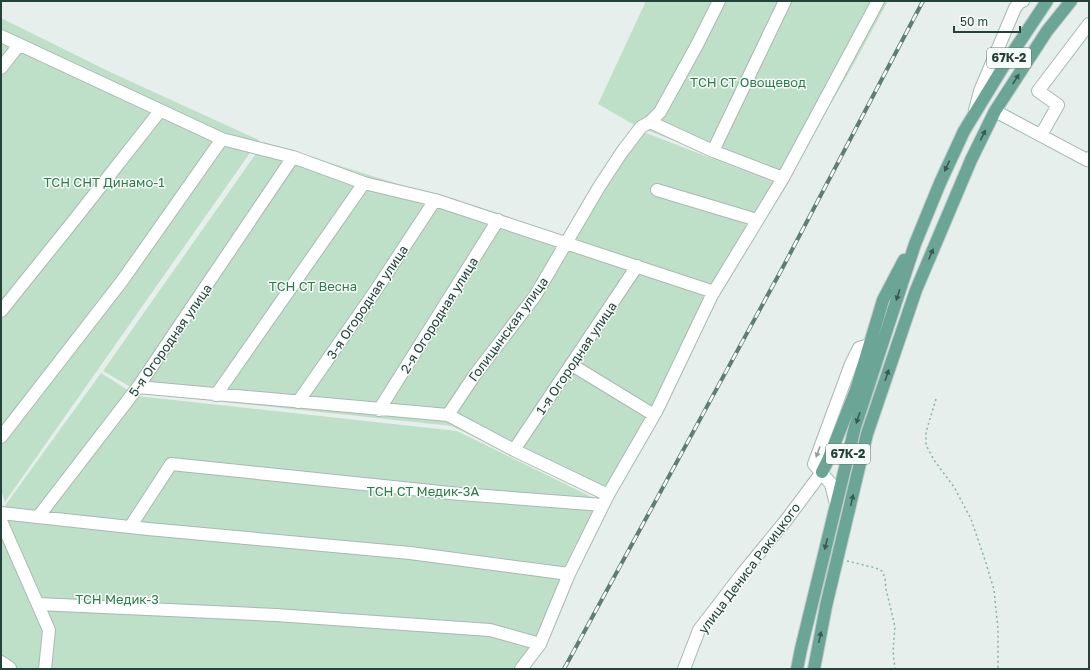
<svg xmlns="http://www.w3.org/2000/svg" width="1090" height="670" font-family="'Golos Text',sans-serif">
  <rect width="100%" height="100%" fill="#e6efeb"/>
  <!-- green -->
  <path fill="#bfe0c8" d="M646,1H888L856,60L784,184L776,180L636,126L598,104Z
    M1,18L110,72L259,140L5,502L1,490Z
    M633,128L773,182L706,300L649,419L603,498L452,426L141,393L103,371L264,142L563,236Z
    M101,373L137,396L457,431L608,505L573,574L4,507Z
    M5,518L412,558L572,580L545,644L529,669H49L54,629Z
    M1,532L42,630L39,669H1Z"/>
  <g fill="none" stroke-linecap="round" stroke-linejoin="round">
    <!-- minor casing -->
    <g stroke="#a8b8b2" stroke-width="14">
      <path id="minor" d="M1,36L222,139L293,157L364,183L435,200L714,292
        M1,68L19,45
        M975,110L980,91L1015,8L1020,2L1023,1
        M995,111L1087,160L1089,158
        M650,122L713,151L783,178
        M1041,135L1058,105L1038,91L1089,24
        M713,151L785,1
        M657,190L757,220
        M1,311L75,219L160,111
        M572,365L654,415
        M138,387L448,415L514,450L608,495
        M216,395L364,183
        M298,402L374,293L435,200
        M379,410L498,220
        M448,415L474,376L535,296L599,187L622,152L641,127L650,122L660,112L697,45L719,1
        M1,437L122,281L222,139
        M514,450L637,266
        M836,504L831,484L814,464L851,364L859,348L869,345
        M1,513L148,529L410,553L569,574
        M38,517L138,387L293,157
        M1,521L49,630L45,669
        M130,527L171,464L460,494L603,505
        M38,604L276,615L490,630L540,644
        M1,662L10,668V669
        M521,669L540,644L569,574L608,495L657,410L712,295L783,178L878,1
        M684,669L699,630L742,574L787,519L822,472"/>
    </g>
    <!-- major casing -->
    <g stroke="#c2cac8" stroke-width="14">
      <path id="major" d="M822,472L828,460L856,390L883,300L904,260
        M797,669L801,649L855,427L915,244L940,183L964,131L1003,67L1047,1
        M814,669L826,606L867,434L916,290L971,160L995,111L1047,31L1071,1"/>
    </g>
    <!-- path -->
    <path stroke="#86b3a5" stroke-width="1.5" stroke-dasharray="2 3" stroke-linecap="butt" d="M936,399L926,432V445L934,460L954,487L971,519L986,563L994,590L998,629V669
      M847,561L876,568L882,571L885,578L886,589L895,627L893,651L895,669"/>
    <!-- minor -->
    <use href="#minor" stroke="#fff" stroke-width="12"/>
    <!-- major -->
    <use href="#major" stroke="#6aa596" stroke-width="12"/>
    <!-- rail casing -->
    <g stroke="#5f7d75" stroke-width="4">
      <path id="rail" d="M564,669L783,267L923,1"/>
    </g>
    <!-- rail -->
    <use href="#rail" stroke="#f7fbf9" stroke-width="2.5" stroke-dasharray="8" stroke-linecap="butt"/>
  </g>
  <!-- one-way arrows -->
  <defs><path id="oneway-solid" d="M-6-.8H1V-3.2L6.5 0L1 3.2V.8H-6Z"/></defs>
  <g fill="#365b51">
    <use href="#oneway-solid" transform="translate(1016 79) rotate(-57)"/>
    <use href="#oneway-solid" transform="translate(983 135) rotate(-64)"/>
    <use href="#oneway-solid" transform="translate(947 166) rotate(115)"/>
    <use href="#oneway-solid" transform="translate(931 254) rotate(-67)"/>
    <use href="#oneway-solid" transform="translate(898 295) rotate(108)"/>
    <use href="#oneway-solid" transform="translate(887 375) rotate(-72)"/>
    <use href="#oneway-solid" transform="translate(858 418) rotate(108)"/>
    <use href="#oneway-solid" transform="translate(852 500) rotate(-77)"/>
    <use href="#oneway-solid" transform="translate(826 544) rotate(104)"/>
    <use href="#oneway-solid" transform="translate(820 637) rotate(-78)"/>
  </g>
  <use fill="#92a09c" href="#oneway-solid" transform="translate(818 452) rotate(110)"/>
  <g text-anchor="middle" stroke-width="3" stroke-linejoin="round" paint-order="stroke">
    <!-- shield labels -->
    <g fill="#f7fbf9" stroke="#637a73" stroke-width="1">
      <rect x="987" y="48" width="44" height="20" rx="3"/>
      <rect x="826" y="444" width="44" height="20" rx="3"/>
    </g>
    <g font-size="12" font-weight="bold" fill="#24423a">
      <text x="1009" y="62">67К-2</text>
      <text x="848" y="458">67К-2</text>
    </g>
    <!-- park labels -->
    <g font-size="13" fill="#2d7a4b" stroke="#f7fbf9">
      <text x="748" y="87">ТСН СТ Овощевод</text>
      <text x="104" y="187">ТСН СНТ Динамо-1</text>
      <text x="313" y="291">ТСН СТ Весна</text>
      <text x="423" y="496">ТСН СТ Медик-3А</text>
      <text x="117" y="604">ТСН Медик-3</text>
    </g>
    <!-- street labels -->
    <g font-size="13" fill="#24423a" stroke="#f7fbf9">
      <text transform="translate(367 302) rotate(-56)" y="5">3-я Огородная улица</text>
      <text transform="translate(439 315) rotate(-58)" y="5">2-я Огородная улица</text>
      <text transform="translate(508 329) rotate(-54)" y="5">Голицынская улица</text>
      <text transform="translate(170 340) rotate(-55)" y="5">5-я Огородная улица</text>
      <text transform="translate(576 358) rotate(-56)" y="5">1-я Огородная улица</text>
      <text transform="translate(749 568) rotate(-53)" y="5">улица Дениса Ракицкого</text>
    </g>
  </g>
  <!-- border -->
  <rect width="1090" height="670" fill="none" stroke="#24423a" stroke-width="4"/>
  <!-- scale -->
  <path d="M954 26v6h66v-6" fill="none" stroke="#24423a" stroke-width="2"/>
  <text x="960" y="26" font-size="12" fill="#24423a" stroke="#f7fbf9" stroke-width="3" paint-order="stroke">50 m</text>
</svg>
